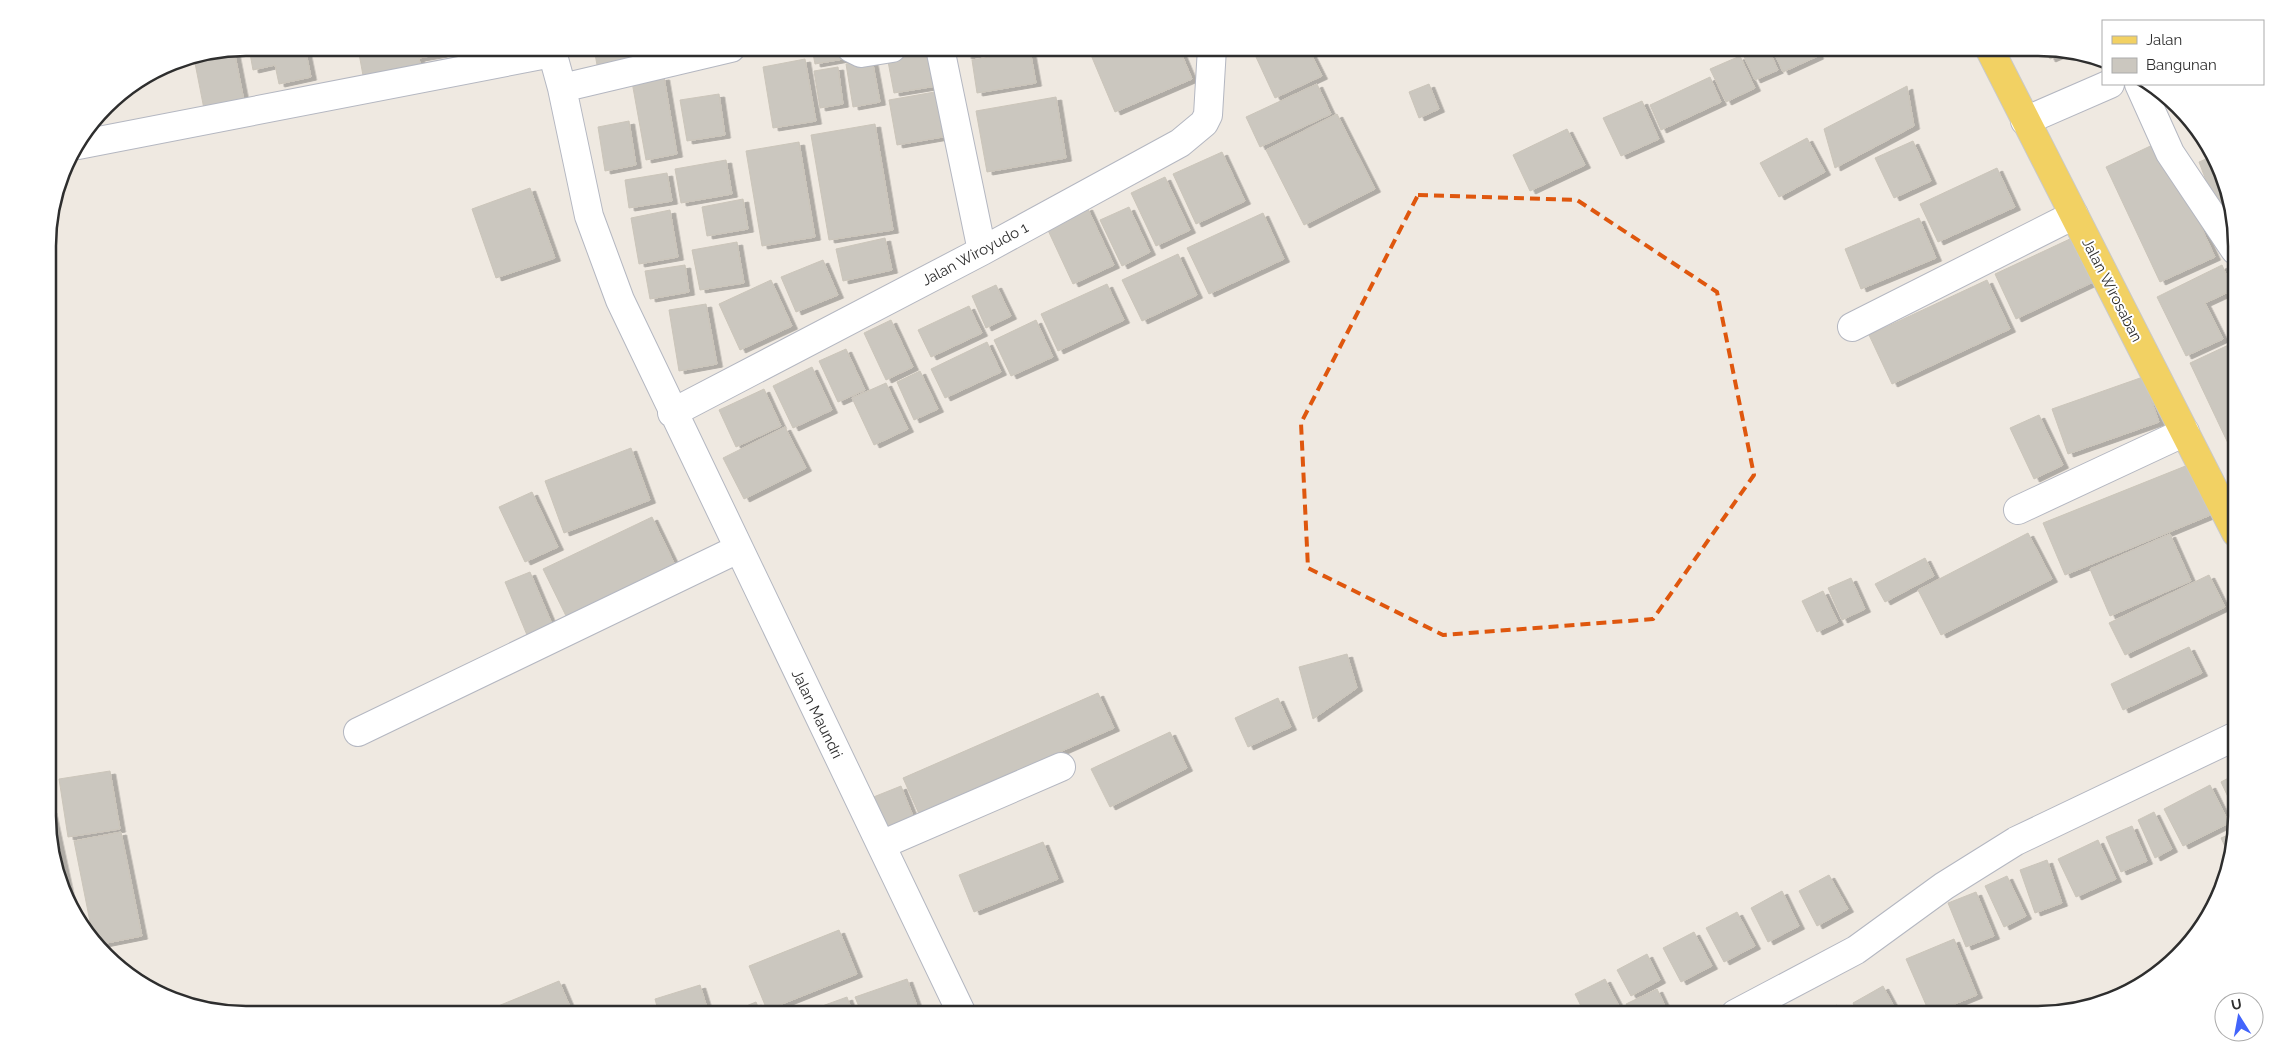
<svg xmlns="http://www.w3.org/2000/svg" width="2284" height="1062" font-family="Raleway,sans-serif">
  <defs>
    <filter id="shadow"><feDropShadow dx="5.5" dy="3" stdDeviation="0" flood-color="#0004"/></filter>
  </defs>
  <rect width="100%" height="100%" fill="#efe9e1"/>
  <!-- building -->
  <path fill="#cbc7bf" stroke="#cbc5ba" filter="url(#shadow)" d="M249,48H305L311,77L279,84L275,65L253,70Z
    M358,48H441L442,54L419,58L421,70L364,81Z
    M465,48H485L488,58L468,63Z
    M594,48H650L652,56L597,65Z
    M812,48H848L849,58L815,64Z
    M907,48H935L942,85L894,93L886,51Z
    M965,48H1012L966,56Z
    M1088,48H1179L1192,79L1115,112Z
    M1277,48H1308L1322,76L1275,98L1256,57Z
    M1740,48H1768L1778,70L1755,80Z
    M1772,48H1815L1818,56L1783,72Z
    M2045,49L2064,53L2050,59Z
    M234,50L244,101L204,109L194,58Z
    M1030,50L1036,83L977,93L972,60Z
    M1740,56L1755,88L1726,102L1710,69Z
    M805,59L816,121L773,128L763,67Z
    M872,59L880,102L853,107L846,64Z
    M838,67L843,104L820,108L814,71Z
    M664,77L677,154L646,160L632,82Z
    M1710,77L1721,102L1661,130L1650,105Z
    M1317,84L1331,114L1260,147L1246,117Z
    M1429,84L1439,109L1419,118L1409,92Z
    M1907,86L1914,126L1835,168L1824,129Z
    M946,90L954,135L897,145L889,100Z
    M719,94L725,135L687,141L680,100Z
    M1056,97L1066,158L987,172L976,111Z
    M1642,101L1659,139L1621,156L1603,118Z
    M1337,114L1375,189L1304,225L1266,150Z
    M629,121L636,165L605,171L598,127Z
    M875,124L893,230L829,240L811,135Z
    M1567,129L1585,165L1530,191L1513,155Z
    M1807,138L1825,172L1779,197L1760,163Z
    M1913,141L1931,181L1894,198L1875,158Z
    M2161,141L2215,257L2160,282L2106,167Z
    M799,142L815,237L762,246L746,151Z
    M1222,152L1245,201L1196,224L1173,174Z
    M2213,156L2221,170L2229,199L2215,204L2199,162Z
    M726,160L732,194L681,203L675,169Z
    M1997,168L2015,207L1938,242L1920,204Z
    M667,173L672,201L629,208L625,180Z
    M1165,177L1190,230L1156,246L1131,193Z
    M530,188L555,258L496,278L472,209Z
    M743,199L748,229L707,236L702,207Z
    M1087,207L1114,265L1073,284L1046,226Z
    M1129,207L1150,252L1122,266L1100,220Z
    M670,210L678,257L639,264L631,218Z
    M1263,213L1284,259L1209,294L1187,248Z
    M1919,218L1936,258L1861,289L1845,249Z
    M885,238L892,270L843,281L836,249Z
    M2072,238L2093,282L2016,319L1995,274Z
    M737,242L744,283L700,290L692,250Z
    M1178,254L1197,295L1142,321L1122,280Z
    M823,260L838,295L796,312L781,277Z
    M685,265L689,292L650,299L645,271Z
    M2222,265L2233,290L2205,303L2223,339L2186,356L2157,297Z
    M771,280L792,326L740,350L719,304Z
    M1987,280L2010,329L1892,384L1869,335Z
    M1107,284L1124,320L1058,351L1041,314Z
    M996,285L1011,316L986,328L972,296Z
    M706,304L717,364L679,371L669,310Z
    M969,306L982,333L931,357L918,330Z
    M891,320L913,367L886,380L864,333Z
    M1036,320L1053,357L1011,376L994,340Z
    M987,342L1001,372L945,398L931,369Z
    M2235,342V458L2190,363Z
    M846,349L865,390L838,402L819,361Z
    M812,367L832,410L793,428L773,386Z
    M920,371L938,409L914,420L897,382Z
    M2143,377L2159,422L2068,454L2052,409Z
    M886,383L908,429L874,445L852,398Z
    M764,389L781,426L736,447L719,410Z
    M2039,415L2063,465L2034,479L2010,428Z
    M785,427L806,468L744,499L723,458Z
    M631,448L650,500L564,533L545,481Z
    M2193,463L2213,514L2065,575L2043,523Z
    M532,492L558,547L525,562L499,507Z
    M652,517L677,569L568,620L543,569Z
    M2028,533L2052,579L1941,635L1918,590Z
    M2170,534L2191,581L2110,616L2090,569Z
    M1925,558L1934,576L1885,602L1875,584Z
    M530,572L552,624L527,635L505,582Z
    M2209,575L2225,607L2125,655L2109,623Z
    M1851,578L1865,609L1842,620L1828,588Z
    M1823,591L1838,622L1817,632L1802,601Z
    M2189,647L2202,673L2123,710L2111,684Z
    M1347,654L1357,688L1313,719L1299,667Z
    M1098,693L1114,728L919,814L903,778Z
    M1278,698L1291,727L1248,747L1235,718Z
    M1170,732L1187,768L1110,807L1091,769Z
    M110,771L120,829L68,837L59,779Z
    M2236,774V814L2221,782Z
    M2210,785L2229,823L2183,846L2164,809Z
    M901,786L913,816L878,830L866,800Z
    M51,810L72,908L63,892L49,842V811Z
    M2154,812L2172,849L2155,858L2138,820Z
    M2132,826L2147,861L2121,872L2106,837Z
    M121,832L142,936L97,945L94,942L74,841Z
    M2233,833L2229,855L2221,838Z
    M2098,840L2116,879L2076,897L2058,859Z
    M1043,842L1058,879L974,912L959,875Z
    M2047,860L2062,903L2035,913L2020,870Z
    M1829,875L1848,909L1817,926L1799,891Z
    M2007,876L2026,916L2004,927L1985,886Z
    M1782,891L1799,926L1768,942L1751,908Z
    M1976,892L1994,936L1966,947L1948,903Z
    M1737,912L1755,946L1724,962L1706,928Z
    M839,930L857,974L767,1010L749,966Z
    M1694,932L1712,966L1681,982L1663,948Z
    M1954,939L1977,995L1930,1014L1906,959Z
    M1647,954L1660,980L1631,996L1617,970Z
    M2163,968L2148,981L2102,1004L2093,1006L2090,1000Z
    M907,979L920,1014H862L855,997Z
    M1605,979L1623,1014H1585L1575,994Z
    M559,981L571,1009L558,1014H487L486,1011Z
    M700,985L709,1014H659L655,999Z
    M1883,986L1898,1014H1858L1853,1003Z
    M1657,989L1669,1014H1631L1626,1004Z
    M847,997L853,1014H800Z
    M756,1002L761,1014H730L729,1013Z
    M1837,1005L1842,1014H1819Z"/>
  <g fill="none" stroke-linecap="round" stroke-linejoin="round">
    <!-- minor casing -->
    <g stroke="#b4b7c1" stroke-width="30">
      <path id="minor" d="M551,48L562,88L589,216L620,300L962,1014
        M851,48L861,53L892,48
        M940,48L982,251
        M2139,84L2170,153L2235,250
        M562,88L731,48
        M2025,121L2110,84
        M78,145L552,53
        M1852,327L2074,215
        M672,413L982,251L1180,143L1204,123L1208,115L1212,48
        M2018,510L2185,432
        M358,732L738,549
        M881,845L1061,767
        M1735,1014L1856,950L1944,886L2016,841L2236,736"/>
    </g>
    <!-- major casing -->
    <g stroke="#c9c9c9" stroke-width="30">
      <path id="major" d="M1989,48L2236,533"/>
    </g>
    <!-- minor -->
    <use href="#minor" stroke="#fff" stroke-width="28"/>
    <!-- major -->
    <use href="#major" stroke="#f2d163" stroke-width="28"/>
  </g>
  <!-- marked area -->
  <path fill="none" stroke="#df570e" stroke-width="4" stroke-dasharray="10 6" stroke-linejoin="round" d="M1418,195L1577,200L1717,292L1754,475L1653,619L1443,635L1308,568L1301,423Z"/>
  <g text-anchor="middle" stroke-width="4" stroke-linejoin="round" paint-order="stroke">
    <!-- street labels -->
    <g font-size="15" fill="#2e2e2e" stroke="#fff">
      <text transform="translate(975 254) rotate(-28)" y="5">Jalan Wiroyudo 1</text>
      <text transform="translate(2112 290) rotate(63)" y="5">Jalan Wirosaban</text>
      <text transform="translate(817 714) rotate(64)" y="5">Jalan Maundri</text>
    </g>
  </g>
  <!-- crop -->
  <path d="M0 0H2284V1062H0ZM246 56H2038A190 190 0 0 1 2228 246V816A190 190 0 0 1 2038 1006H246A190 190 0 0 1 56 816V246A190 190 0 0 1 246 56Z" fill="#fff" fill-rule="evenodd"/>
  <path fill="none" stroke="#2e2e2e" stroke-width="2.5" d="M246 56H2038A190 190 0 0 1 2228 246V816A190 190 0 0 1 2038 1006H246A190 190 0 0 1 56 816V246A190 190 0 0 1 246 56Z"/>
  <!-- legend -->
  <rect x="2102" y="20" width="162" height="65" fill="#ffffff" stroke="#ababab"/>
  <rect x="2112" y="36" width="25" height="8" fill="#f2d163" stroke="#ababab"/>
  <text x="2146" y="45" font-size="15" fill="#2e2e2e">Jalan</text>
  <rect x="2112" y="58" width="25" height="15" fill="#cbc7bf" stroke="#ababab"/>
  <text x="2146" y="70" font-size="15" fill="#2e2e2e">Bangunan</text>
  <!-- north arrow -->
  <g transform="translate(2239 1017) rotate(349)"><circle r="24" fill="#ffffff" stroke="#ababab"/>
  <path d="M0-4L9 19L0 12L-9 19Z" fill="#4264fb"/>
  <text y="-8" font-size="14" font-weight="bold" text-anchor="middle" fill="#2e2e2e">U</text>
  </g>
</svg>
